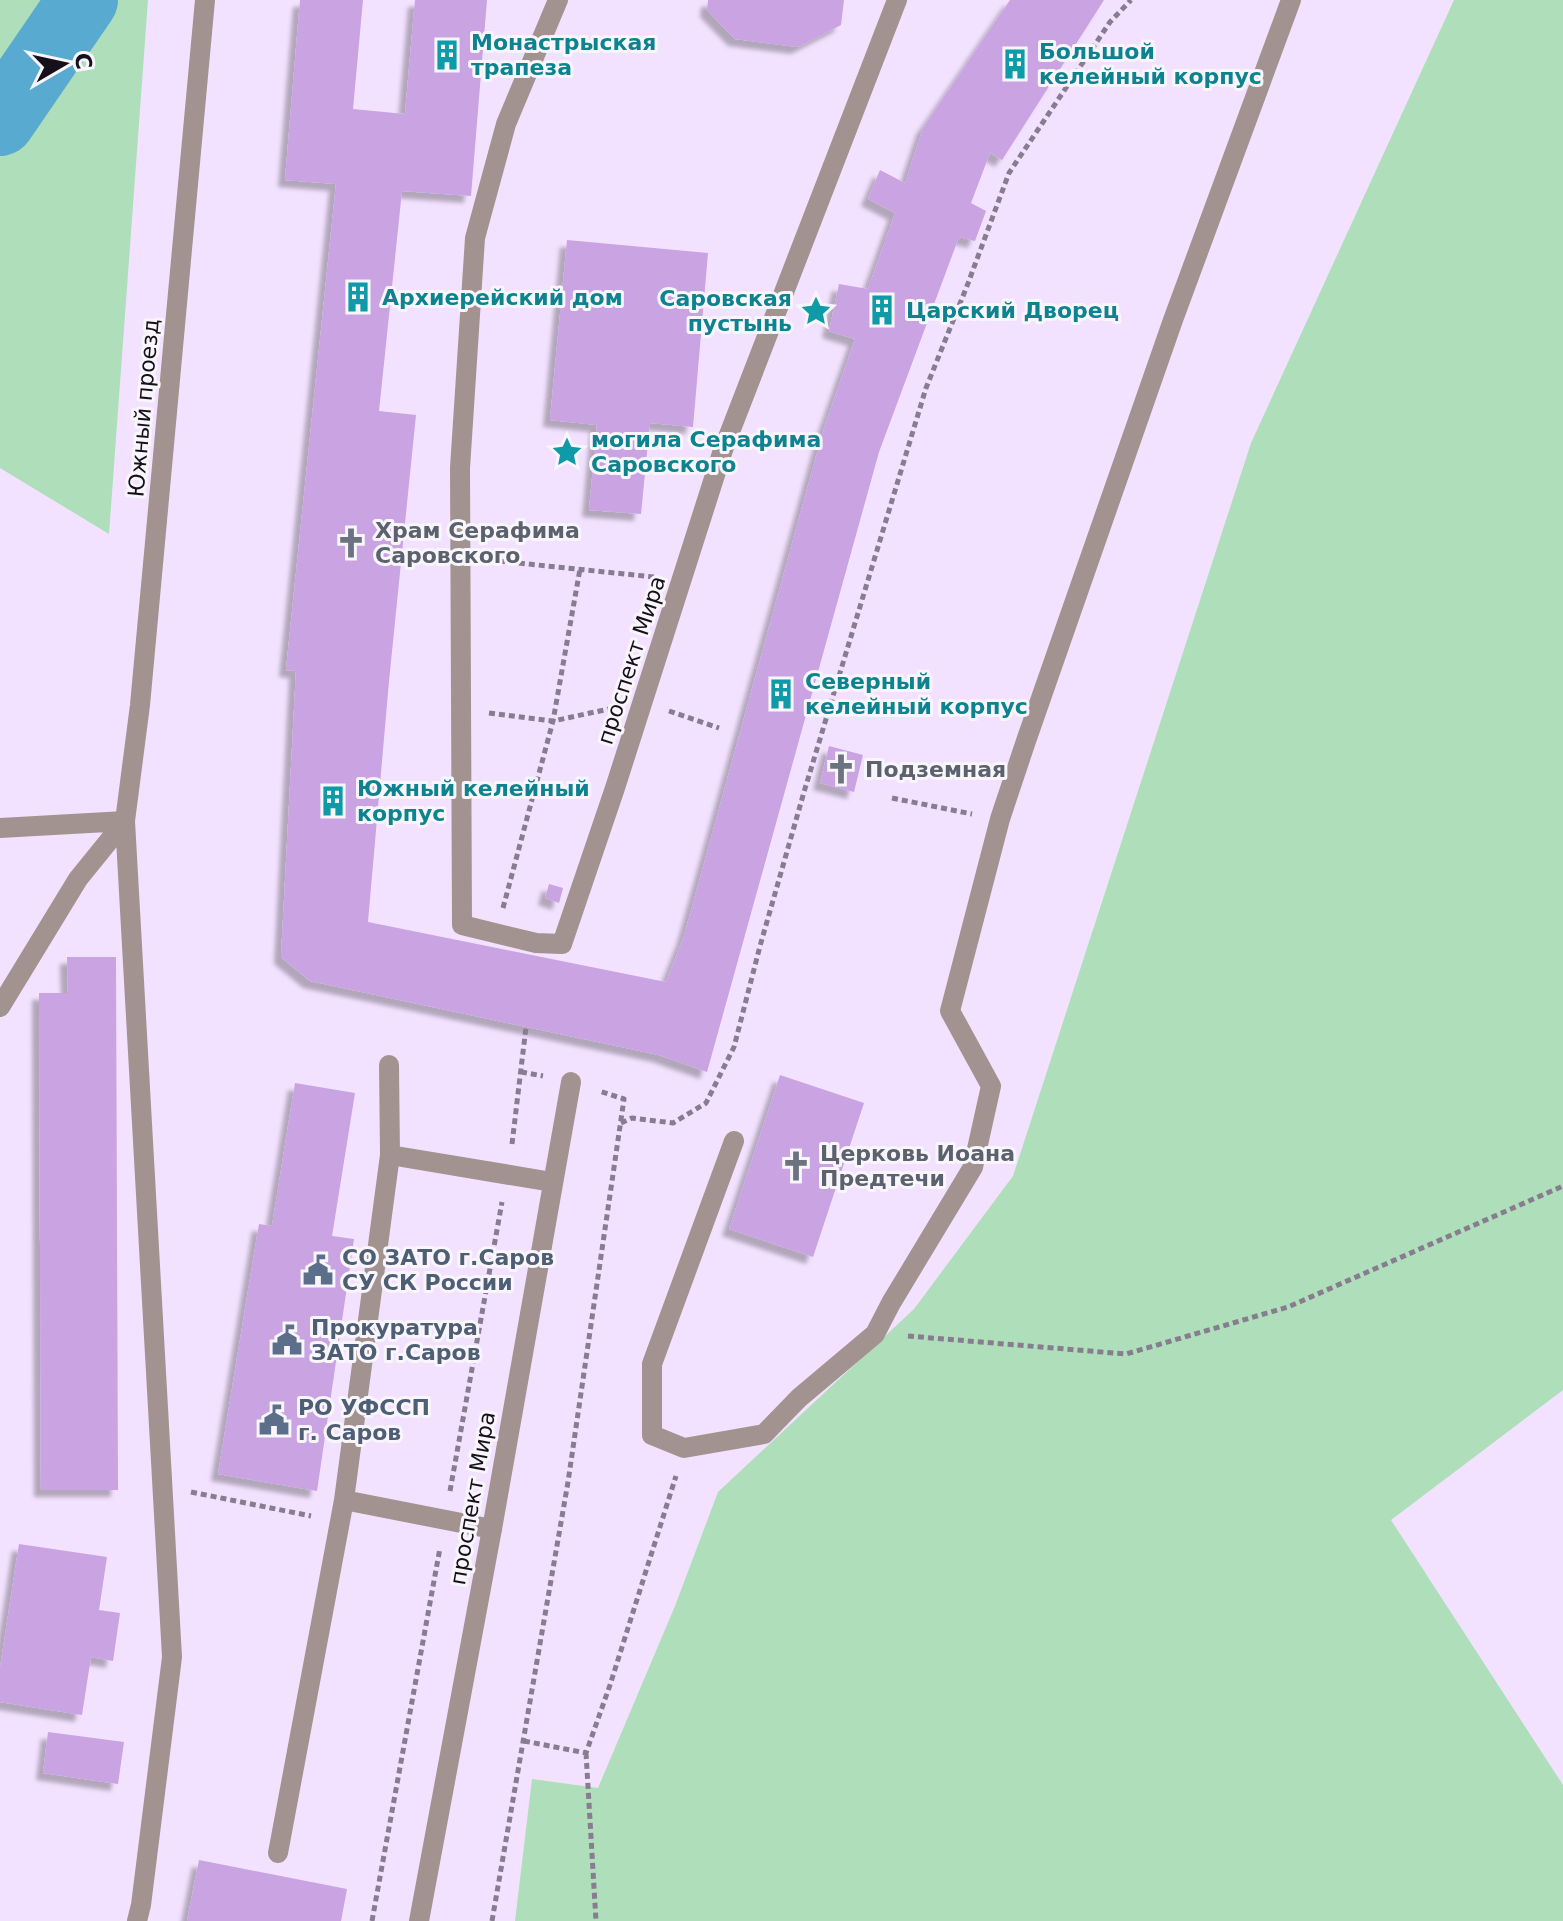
<svg xmlns="http://www.w3.org/2000/svg" width="1563" height="1921" font-family="'DejaVu Sans',sans-serif">
  <defs>
    <filter id="shadow"><feDropShadow dx="-7" dy="7" stdDeviation="2" flood-color="#0004"/></filter>
  </defs>
  <rect width="100%" height="100%" fill="#f3e2ff"/>
  <!-- green -->
  <path fill="#aedfba" d="M0,0H148L109,534L0,468Z
    M1454,0H1563V1390L1391,1520L1563,1785V1921H515L532,1779L598,1788L675,1606L718,1492L914,1309L1013,1176L1251,443Z"/>
  <g fill="none" stroke-linecap="round" stroke-linejoin="round">
    <!-- river -->
    <path stroke="#59aad0" stroke-width="70" d="M0,121L83,0"/>
  </g>
  <!-- building -->
  <path fill="#c9a3e2" filter="url(#shadow)" d="M300,0H363L353,109L405,114L415,0H487L471,196L402,191L379,411L416,415L389,681L368,922L666,982L684,936L823,431L855,339L829,331L839,284L868,289L895,213L868,199L880,170L905,183L923,128L1010,0H1104L1002,160L990,153L971,203L986,211L975,241L959,237L879,452L707,1072L659,1055L310,981L281,957L296,671L286,670L336,184L285,180Z
    M708,0H844L841,25L798,47L735,39L707,10Z
    M567,240L708,253L693,427L650,423L641,514L589,510L597,425L550,420Z
    M829,746L863,755L854,792L820,783Z
    M549,884L563,888L559,903L545,898Z
    M67,957H116L118,1490H41L39,993H68Z
    M780,1075L864,1103L813,1257L729,1229Z
    M295,1083L355,1093L332,1236L354,1239L317,1491L218,1474L259,1224L272,1226Z
    M19,1544L107,1557L99,1610L120,1613L113,1661L91,1657L82,1715L0,1702V1668Z
    M48,1732L124,1742L118,1784L43,1773Z
    M199,1860L347,1889L341,1921H187Z"/>
  <g fill="none" stroke-linecap="round" stroke-linejoin="round">
    <!-- path -->
    <path stroke="#887c90" stroke-width="5" stroke-dasharray="6 4" stroke-linecap="butt" d="M489,560L654,577
      M669,711L719,728
      M489,713L553,721L609,709
      M892,798L972,814
      M503,908L553,721L580,569
      M521,1072L543,1076
      M621,1123L632,1118L673,1123L706,1103L734,1047L760,946L804,792L926,388L967,286L1009,173L1110,22L1131,0
      M512,1144L526,1027
      M908,1336L1126,1354L1288,1307L1563,1186
      M450,1491L502,1202
      M191,1492L311,1516
      M524,1741L586,1753L610,1685L676,1476
      M586,1753L596,1921
      M372,1921L440,1548
      M492,1921L568,1482L624,1099L599,1091"/>
    <!-- lane -->
    <path stroke="#a39390" stroke-width="20" d="M558,0L506,124L475,238L460,468L462,925L536,943L562,944L615,788L723,450L897,0
      M125,821L172,1657L141,1905L137,1921
      M0,828L125,821
      M0,1007L78,879L125,821
      M734,1141L652,1364V1435L684,1448L764,1434L799,1398L875,1334L891,1303L973,1167L991,1086L950,1011L1000,819L1026,741L1173,320L1291,0
      M390,1155L552,1182
      M344,1500L492,1529
      M278,1853L344,1500L390,1155L389,1065"/>
    <!-- street -->
    <path stroke="#a39390" stroke-width="20" d="M125,821L140,705L205,0
      M419,1921L492,1529L571,1082"/>
  </g>
  <!-- icons -->
  <defs>
    <g id="building-bare" transform="scale(2.4)"><path d="M-4-6H4V6H1V3H-1V6H-4ZM-2.5-4.3h1.7v1.8h-1.7ZM.8-4.3h1.7v1.8H.8ZM-2.5-1h1.7V.8h-1.7ZM.8-1h1.7V.8H.8Z" fill="#0f9aa8" stroke="#f8f5fb" stroke-width="2.5" paint-order="stroke"/></g>
    <g id="sight-bare" transform="scale(2.4)"><path d="M0-6L1.8-2.2L6-1.7L2.9 1.2L3.7 5.4L0 3.3L-3.7 5.4L-2.9 1.2L-6-1.7L-1.8-2.2Z" fill="#0f9aa8" stroke="#f8f5fb" stroke-width="2.5" paint-order="stroke"/></g>
    <g id="church-bare" transform="scale(2.4)"><path d="M-1.2-6h2.4v3.5h3.3v2.4h-3.3V6h-2.4V-.1h-3.3v-2.4h3.3Z" fill="#6b7280" stroke="#f8f5fb" stroke-width="2.5" paint-order="stroke"/></g>
    <g id="civic-bare" transform="scale(2.4)"><path d="M-.6-6.5H3V-4.5H.6V-3L4-1V1h2V6H-6V1h2V-1L-.6-3ZM-1.2 2.5V6h2.4V2.5Z" fill="#5c6f8a" stroke="#f8f5fb" stroke-width="2.5" paint-order="stroke"/></g>
  </defs>
  <g fill-rule="evenodd">
    <use href="#building-bare" x="447" y="55"/>
    <use href="#building-bare" x="1015" y="64"/>
    <use href="#building-bare" x="358" y="297"/>
    <use href="#building-bare" x="882" y="310"/>
    <use href="#sight-bare" x="816" y="311"/>
    <use href="#sight-bare" x="567" y="452"/>
    <use href="#church-bare" x="351" y="543"/>
    <use href="#building-bare" x="781" y="694"/>
    <use href="#church-bare" x="841" y="769"/>
    <use href="#building-bare" x="333" y="801"/>
    <use href="#church-bare" x="796" y="1166"/>
    <use href="#civic-bare" x="318" y="1270"/>
    <use href="#civic-bare" x="287" y="1340"/>
    <use href="#civic-bare" x="274" y="1420"/>
  </g>
  <g text-anchor="middle" stroke-width="6" stroke-linejoin="round" paint-order="stroke">
    <!-- culture labels -->
    <g font-size="22" font-weight="bold" fill="#0d838f" stroke="#f8f5fb" text-anchor="start">
      <text x="471" y="50">Монастрыская<tspan x="471" dy="25">трапеза</tspan></text>
      <text x="1039" y="59">Большой<tspan x="1039" dy="25">келейный корпус</tspan></text>
      <text x="382" y="305">Архиерейский дом</text>
      <text x="792" y="306" text-anchor="end">Саровская<tspan x="792" dy="25">пустынь</tspan></text>
      <text x="906" y="318">Царский Дворец</text>
      <text x="591" y="447">могила Серафима<tspan x="591" dy="25">Саровского</tspan></text>
      <text x="805" y="689">Северный<tspan x="805" dy="25">келейный корпус</tspan></text>
      <text x="357" y="796">Южный келейный<tspan x="357" dy="25">корпус</tspan></text>
    </g>
    <!-- street labels -->
    <g font-size="22" fill="#16101a" stroke="#f8f5fb">
      <text transform="translate(143 408) rotate(-85)" y="8">Южный проезд</text>
      <text transform="translate(631 660) rotate(-72)" y="8">проспект Мира</text>
      <text transform="translate(472 1498) rotate(-80)" y="8">проспект Мира</text>
    </g>
    <!-- worship labels -->
    <g font-size="22" font-weight="bold" fill="#5b616d" stroke="#f8f5fb" text-anchor="start">
      <text x="375" y="538">Храм Серафима<tspan x="375" dy="25">Саровского</tspan></text>
      <text x="865" y="777">Подземная</text>
      <text x="820" y="1161">Церковь Иоана<tspan x="820" dy="25">Предтечи</tspan></text>
    </g>
    <!-- service labels -->
    <g font-size="22" font-weight="bold" fill="#4e5e75" stroke="#f8f5fb" text-anchor="start">
      <text x="342" y="1265">СО ЗАТО г.Саров<tspan x="342" dy="25">СУ СК России</tspan></text>
      <text x="311" y="1335">Прокуратура<tspan x="311" dy="25">ЗАТО г.Саров</tspan></text>
      <text x="298" y="1415">РО УФССП<tspan x="298" dy="25">г. Саров</tspan></text>
    </g>
  </g>
  <!-- north arrow -->
  <g transform="translate(64 64) rotate(81)" stroke="#f8f5fb" stroke-width="6" paint-order="stroke">
  <path d="M0-6L14 30L0 20L-14 30Z" fill="#16101a"/>
  <text y="-12" font-size="22" font-weight="bold" text-anchor="middle" fill="#16101a">С</text>
  </g>
</svg>
